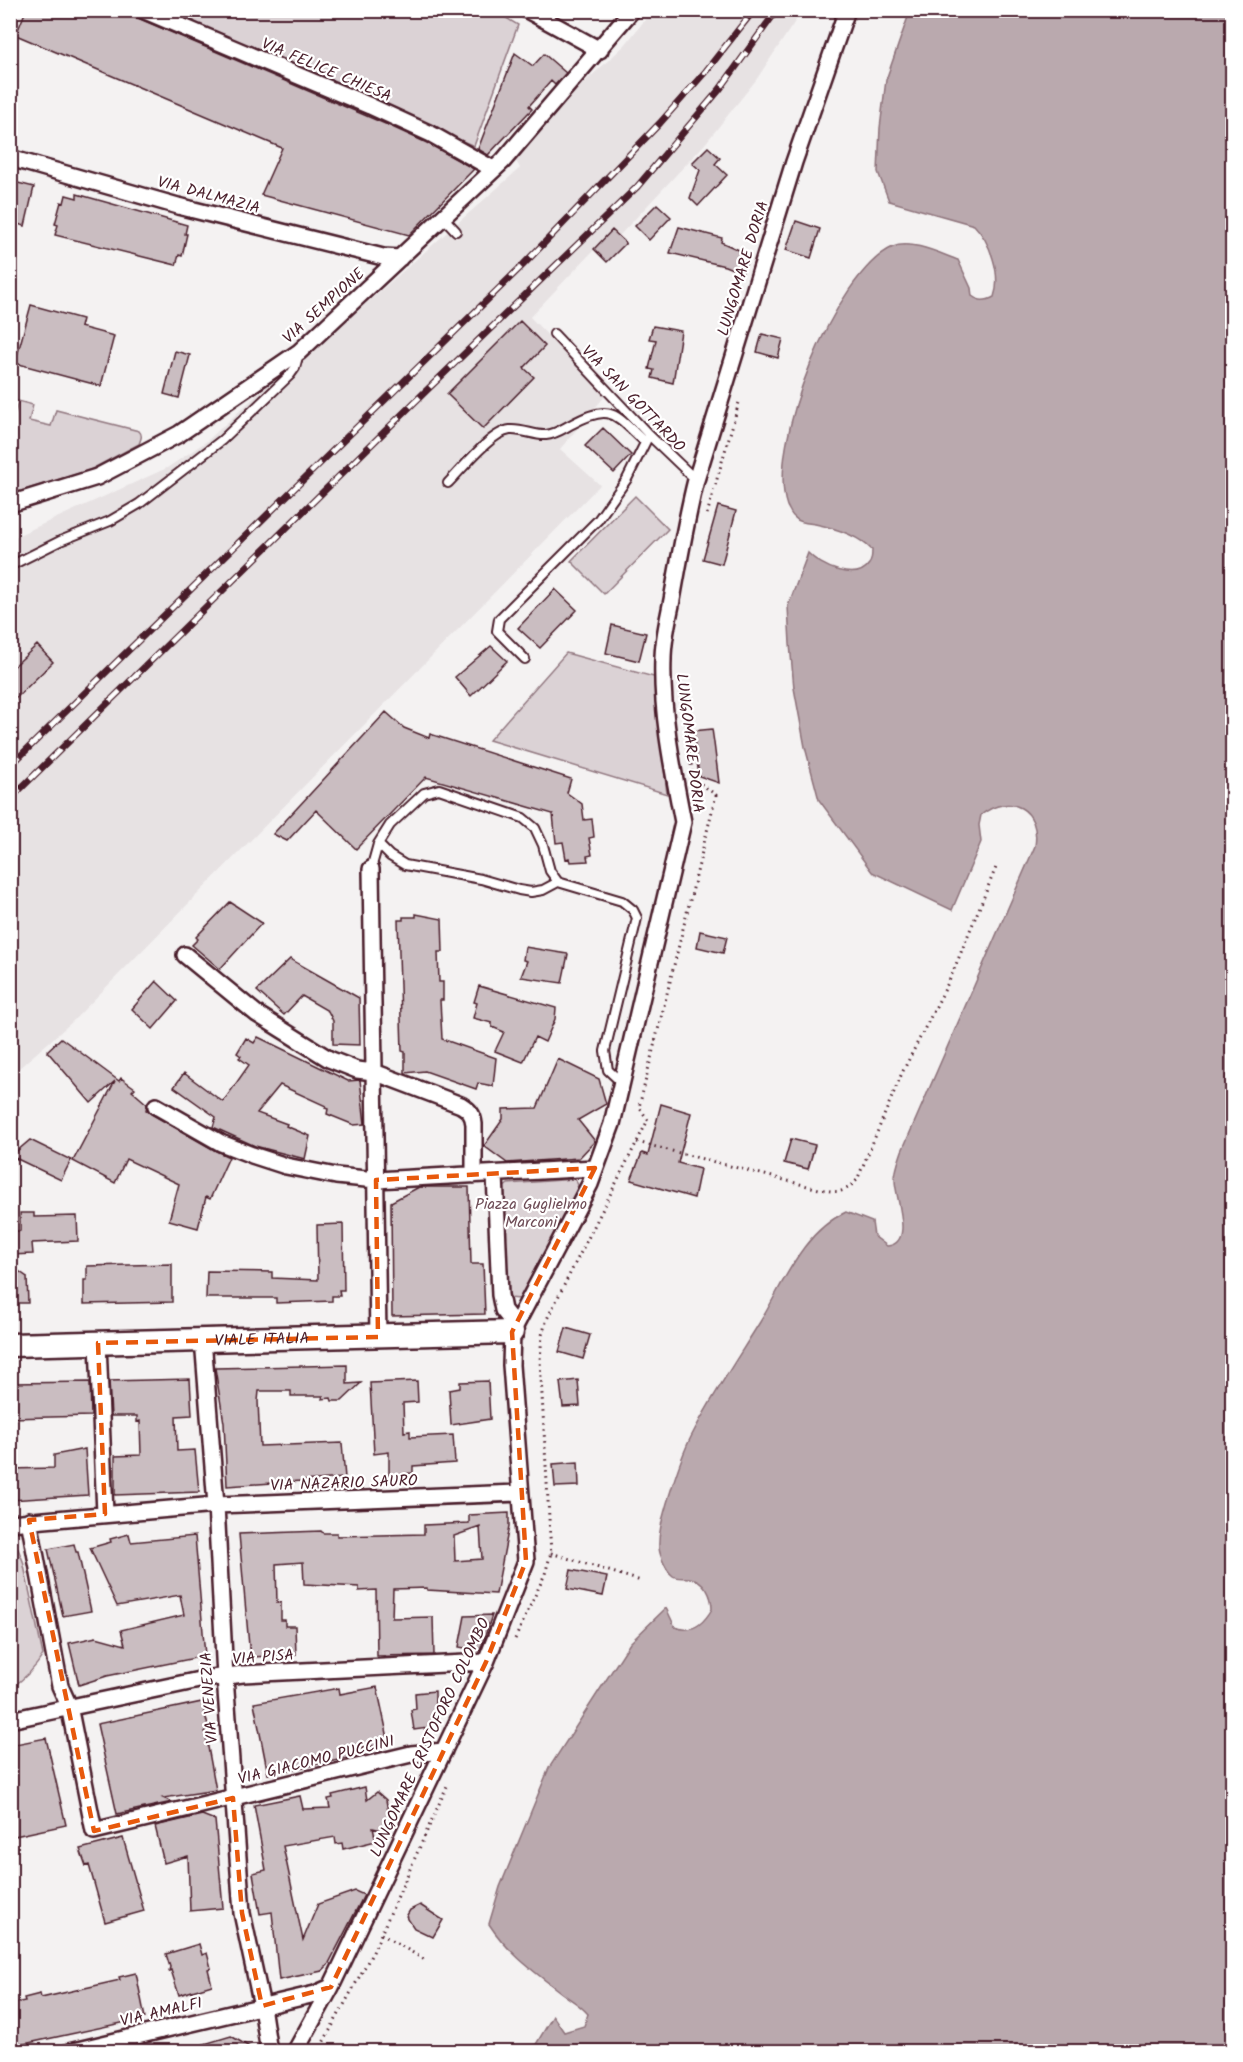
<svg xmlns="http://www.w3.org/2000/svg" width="1243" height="2062" font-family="Kalam,sans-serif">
  <rect width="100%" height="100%" fill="#f4f2f2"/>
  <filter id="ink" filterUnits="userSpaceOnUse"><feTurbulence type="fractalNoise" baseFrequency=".0167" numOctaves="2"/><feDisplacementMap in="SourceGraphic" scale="12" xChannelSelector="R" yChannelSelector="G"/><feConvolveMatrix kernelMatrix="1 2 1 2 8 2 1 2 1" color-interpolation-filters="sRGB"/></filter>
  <g filter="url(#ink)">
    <!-- built -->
    <path fill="#e7e2e3" d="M652,11H802L756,80L704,145L619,236L612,231L530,317L606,395L560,449L600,485L72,1022L18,1069L11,1073L10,539L167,468L207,441L284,370L327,338L520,168L514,158L560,105L625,45Z"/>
    <!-- green -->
    <path fill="#dbd2d5" stroke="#927880" stroke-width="1.5" d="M493,10L518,25L474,146L199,27L186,11Z
      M18,401L33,405L29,421L51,426L56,410L139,431C143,435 141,439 139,444L90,470L11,494V429Z
      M635,496L668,529L604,594L571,561Z
      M566,653L654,677L667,794L489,740Z
      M575,1179L578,1185L576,1191L524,1294L520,1299L509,1298L506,1293L503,1188L508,1184Z
      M10,1548L18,1549L23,1561L43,1655C35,1669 24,1679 11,1688Z"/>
    <!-- water -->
    <path fill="#baa9ae" stroke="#8d727a" stroke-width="1.5" d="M910,11H1232V2051H532L553,2016L564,2032L584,2026L588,2014C580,2004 569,1999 559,1991C533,1971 506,1951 489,1924L500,1887L549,1768L630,1643L666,1608L675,1627C692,1634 704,1623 712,1609C712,1596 705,1580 690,1578C685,1577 677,1579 673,1576C666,1571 660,1556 659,1548C658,1533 663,1517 667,1503C674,1480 681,1456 692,1435C712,1396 737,1359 760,1322C784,1283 801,1233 846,1212L872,1222L874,1236L887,1246C916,1244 894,1195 895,1179C895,1170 899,1160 902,1151L1035,846C1041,809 1010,792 981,815L979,825L981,842L952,910L872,872L819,800L805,747L794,688L790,644L788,606L808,553C820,566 856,583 869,564C872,561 872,555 872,550C858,535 835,528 815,524C808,523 799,523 794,517C791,515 789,509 787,506C766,447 835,273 893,247C911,239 941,254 958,260L971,288L972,296C980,302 986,301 994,297C1002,275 990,241 974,225L889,201L878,172L880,128L886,80Z"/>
    <!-- building -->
    <path fill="#cabdc1" stroke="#4a1f2b" stroke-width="1.5" fill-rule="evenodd" d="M26,10H119L390,126L427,143L474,169L409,235L261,195L282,148L16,35Z
      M515,53L533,66L544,54L566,73L555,85L551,81L529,106L532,109L488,155L478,149Z
      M708,147L720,158L715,164L727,175L698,206L690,198L700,170L692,163Z
      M10,181L34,187L25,226L10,222Z
      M77,194L187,225L185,234H187L182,256L179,255L176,265L55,235L58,225L55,224L61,202L64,203L66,195L77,198Z
      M657,204L671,217L649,240L635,226Z
      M796,221L820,229L811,258L786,250Z
      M679,227L722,238L721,242L750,255L742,273L725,266L670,253Z
      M612,230L626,243L607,262L594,249Z
      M31,305L82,319L80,327L114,336L101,386L15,363Z
      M520,321L545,346L524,368L534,377L483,429L447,394Z
      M653,326L681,331L673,383L652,378L654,370L649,369L656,340L649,339Z
      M762,334L783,339L778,358L757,352Z
      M175,351L190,355L179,398L164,394Z
      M603,428L631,455L614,473L585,446Z
      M718,506L736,511L722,564L703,559Z
      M555,589L577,610L540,648L518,628Z
      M612,625L646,633L639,661L606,653Z
      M37,645L53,662L10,704V670Z
      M491,646L507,661L471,696L455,677Z
      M386,712L404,728L429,738L430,734L571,779L567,793L582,804L584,820L592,819L594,837L589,838L592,855L587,856L588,861L570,862L569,858L566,859L563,842L556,843L553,814L426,777L356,849L316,810L287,841L273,834Z
      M712,729L714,743L719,783L699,776L693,731Z
      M230,902L262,923L220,969L192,945L198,939L196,937Z
      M416,914L442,919L443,952H438L439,982H443V1000H440L442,1039L496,1058L493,1086L478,1083L476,1089L425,1071L405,1073V1052L402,1051L398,920H403V917H416Z
      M700,931L727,937L723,953L697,947Z
      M525,947L568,954L562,983L521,977L527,961L523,960Z
      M290,959L359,998L360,1045L333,1044V1021L328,1011L302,996L284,1015L257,991Z
      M156,981L177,1001L153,1029L132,1009Z
      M479,986L556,1008L555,1019L545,1042L535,1037L523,1062L495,1051L504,1032L492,1027V1023L473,1018L477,1003L474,1002Z
      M258,1037L348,1081L360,1080L365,1124L354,1125L327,1114L328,1109L325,1108L326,1106L280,1085L257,1113L287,1124L286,1126L310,1136L305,1159L255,1146L213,1127L216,1117L174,1087L184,1073L223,1102L249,1065L239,1058L241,1056L237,1053L246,1038L254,1043Z
      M61,1038L119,1081L121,1078L135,1088L132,1091L147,1104L146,1110L151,1114L216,1151L229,1157L210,1199L206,1197L198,1228L169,1220L179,1184L126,1159L115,1183L73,1161L115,1081L91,1103L47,1051Z
      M558,1059L599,1079L606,1104L578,1120L595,1141L579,1158L507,1163L484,1146L503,1119V1109L537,1108Z
      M661,1104L691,1113L678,1163L700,1169L694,1198L631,1180L642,1153L648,1155Z
      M791,1139L815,1145L808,1169L784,1163Z
      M30,1140L71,1160L61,1180L11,1156Z
      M419,1187H469L471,1264H483L485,1314L392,1316L391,1202Z
      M20,1213H34V1217L77,1216L78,1241L32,1243L33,1254L10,1255V1231H20Z
      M343,1224L344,1290H339L340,1296H332V1301L276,1303V1298H206L207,1271L272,1272V1278L318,1280L317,1225Z
      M172,1264V1302L84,1304V1280H87V1266Z
      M10,1265L27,1277L28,1303H10Z
      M566,1328L590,1335L583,1359L559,1352Z
      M347,1365V1384L361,1383L342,1401H332L331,1398L322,1399L323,1396H291V1391H259L258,1401L260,1446L342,1443L345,1478L227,1486L224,1423L215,1368Z
      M190,1379L192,1415L176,1416L177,1451L195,1450L199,1492L115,1495V1456L141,1455L140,1421L137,1422V1416H111L109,1381Z
      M578,1380L580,1406L563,1407L560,1382Z
      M417,1381L418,1402L403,1403L404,1432L410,1431V1437L453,1435L455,1463L413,1466V1473L389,1475V1452L374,1454L370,1383Z
      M488,1381L490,1419L451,1425L449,1390L460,1388V1382Z
      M90,1382L91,1416L10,1418V1383Z
      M85,1449L88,1495L10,1500V1469L54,1468V1455Z
      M578,1462L579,1486L555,1487L553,1464Z
      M509,1513V1526L496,1594L427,1590V1588L393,1589L392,1618L433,1617L434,1655L377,1656L376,1590L359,1591V1587L304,1584L303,1562L276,1564L277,1603L281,1602V1620H285V1626H295L296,1655L250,1657L239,1534L321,1531L323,1533H337V1536L424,1534V1525L469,1523V1515ZM480,1527L482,1559L455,1561L454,1536Z
      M129,1534L131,1542L195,1536L205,1656L107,1676L79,1685L69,1643L96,1637L125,1645L121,1630L184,1615L180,1595L117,1606L90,1548L111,1542L110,1539Z
      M74,1544L76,1552H78L91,1611L63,1616L48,1549Z
      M571,1570L607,1577L603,1596L567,1589Z
      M492,1615L480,1651L459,1647L465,1616Z
      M377,1687L389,1743L362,1748L364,1755L268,1774L254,1703L339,1688L340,1694Z
      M435,1691V1727L414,1730L411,1710L416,1709L415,1693Z
      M202,1702L209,1730L205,1731L216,1790L163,1798L172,1802L117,1814L97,1724Z
      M46,1738L66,1825L10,1837V1745Z
      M365,1787L367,1800L377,1792L386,1800L390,1820L385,1831L373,1828L376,1841L343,1849L342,1843L336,1844L335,1837L283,1846L303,1940L318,1904L355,1891L364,1895L328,1965L322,1971L279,1980L272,1912L260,1914L253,1873L266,1870L254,1805L300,1796L303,1809L330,1808L328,1799L333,1798L332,1795Z
      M202,1815L215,1820L223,1908L190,1911L188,1856L164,1863L155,1826Z
      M123,1838L144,1911L105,1922L89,1865L86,1866L80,1849Z
      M420,1905L443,1920L433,1937L414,1928L408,1919L407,1915L410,1910Z
      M199,1944L202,1955L207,1953L211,1968L208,1969L212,1985L179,1995L171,1970L169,1971L170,1967L166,1954Z
      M136,1973L145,2018L10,2047V2004L25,2001L24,1998L40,1994L41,1998L120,1980L119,1977Z
      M231,2036L258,2052H192L191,2048Z"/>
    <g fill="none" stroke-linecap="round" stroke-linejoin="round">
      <!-- lane casing -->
      <g stroke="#4a1f2b" stroke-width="12">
        <path id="lane" d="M443,217L456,231
          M554,334L649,435L696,480
          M448,483C463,468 491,432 510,430C523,429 535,436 546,435C556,434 564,428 572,424C612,402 615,415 645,442
          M10,566L60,541L110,521L139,504L222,440L290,375L295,368L299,353
          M525,659L497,631L499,619L598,520L627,479L649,435
          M378,844L390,856L405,865L481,879L519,890L531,892L543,890L558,882
          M371,869L378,844L390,825L424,793L439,789L523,818L535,828L543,845L550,871L558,882L622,901L633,910L637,918L605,1051L608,1070L621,1082"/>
      </g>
      <!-- street casing -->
      <g stroke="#4a1f2b" stroke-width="20">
        <path id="street" d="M143,10L370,106L431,134L493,169
          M527,10L600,50
          M10,158L178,206L383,257L400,258
          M10,504L97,477L179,434L299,352L503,161L632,10
          M371,869L378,1337
          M185,955L257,1014L329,1059L357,1070L374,1072L461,1105C469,1110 473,1114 474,1124V1175
          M156,1106L221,1143L252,1155L286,1166L336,1176L376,1180L595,1168
          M495,1174L500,1295L503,1310L515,1325
          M203,1339L216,1505L225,1677L242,1913L262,2006L269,2052
          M98,1343L105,1514
          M29,1520L60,1686L69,1706L94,1831L411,1754L444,1751
          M10,1523L216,1505L520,1493
          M10,1720L204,1679L243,1674L486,1662
          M69,2052L315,1994L331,1987
          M295,2052L331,1987L486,1662L526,1561L511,1365L512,1332L590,1184L612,1124L683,822C673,770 661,712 663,659C663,639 668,620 672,600C679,560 686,520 696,480L794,162L847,10"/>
      </g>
      <!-- secondary casing -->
      <g stroke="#4a1f2b" stroke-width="27">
        <g id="secondary">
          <path id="s1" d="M10,1345L512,1332"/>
        </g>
      </g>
      <!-- path -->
      <path stroke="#4a1f2b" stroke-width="3" stroke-dasharray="1.5 4.5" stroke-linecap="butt" d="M707,514L740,399
        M637,1142L819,1189C838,1192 842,1195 857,1180L902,1073L950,979L997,865
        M551,1553L641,1581
        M515,1639L545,1574L551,1553L540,1360L542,1335L547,1319L648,1120L639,1107L716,795L693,778L681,691
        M381,1934L425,1960
        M318,2052L373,1952L447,1786"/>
      <!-- lane -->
      <use href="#lane" stroke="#fff" stroke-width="8"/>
      <!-- street -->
      <use href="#street" stroke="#fff" stroke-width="15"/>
      <!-- secondary -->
      <use href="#secondary" stroke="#fff" stroke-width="22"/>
      <!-- rail casing -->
      <g stroke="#4a1f2b" stroke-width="7">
        <path id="rail" d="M10,766L523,265L660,123L706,71L754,10
          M10,799L429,388L637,187L720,89L777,10"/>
      </g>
      <!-- rail -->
      <use href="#rail" stroke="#fff" stroke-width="4.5" stroke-dasharray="14" stroke-linecap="butt"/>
    </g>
  </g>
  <!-- marked area -->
  <path fill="none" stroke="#e8590c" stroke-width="4.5" stroke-dasharray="12 8" stroke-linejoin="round" d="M595,1168L512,1332L526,1561L486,1662L331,1987L262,2006L242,1913L233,1798L94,1831L29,1520L105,1514L98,1343L378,1337L376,1180Z"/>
  <g text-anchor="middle" stroke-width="4.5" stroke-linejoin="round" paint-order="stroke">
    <!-- street labels -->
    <g font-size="16" fill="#4a1f2b" stroke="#fff">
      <text transform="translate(327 69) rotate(23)" y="6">VIA FELICE CHIESA</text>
      <text transform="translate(209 194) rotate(15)" y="6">VIA DALMAZIA</text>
      <text transform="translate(742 268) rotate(-73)" y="6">LUNGOMARE DORIA</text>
      <text transform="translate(323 305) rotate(-42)" y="6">VIA SEMPIONE</text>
      <text transform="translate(634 398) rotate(46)" y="6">VIA SAN GOTTARDO</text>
      <text transform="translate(691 743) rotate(83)" y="6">LUNGOMARE DORIA</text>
      <text dy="6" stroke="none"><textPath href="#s1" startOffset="252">VIALE ITALIA</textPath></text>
      <text transform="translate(344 1482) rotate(-2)" y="6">VIA NAZARIO SAURO</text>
      <text transform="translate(263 1656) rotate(-4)" y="6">VIA PISA</text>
      <text transform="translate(208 1698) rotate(-94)" y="6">VIA VENEZIA</text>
      <text transform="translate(429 1737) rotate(-65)" y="6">LUNGOMARE CRISTOFORO COLOMBO</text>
      <text transform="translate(316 1759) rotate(-14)" y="6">VIA GIACOMO PUCCINI</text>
      <text transform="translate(161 2011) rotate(-13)" y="6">VIA AMALFI</text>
    </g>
    <!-- park labels -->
    <g font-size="16" fill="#6e4c56" stroke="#fff">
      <text x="531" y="1209">Piazza Guglielmo<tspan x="531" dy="18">Marconi</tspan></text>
    </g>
  </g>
  <!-- margin -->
  <rect width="1243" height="2062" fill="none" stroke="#fff" stroke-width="36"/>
  <rect x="18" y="18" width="1207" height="2026" fill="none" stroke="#4a1f2b" stroke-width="2" filter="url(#ink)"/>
</svg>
